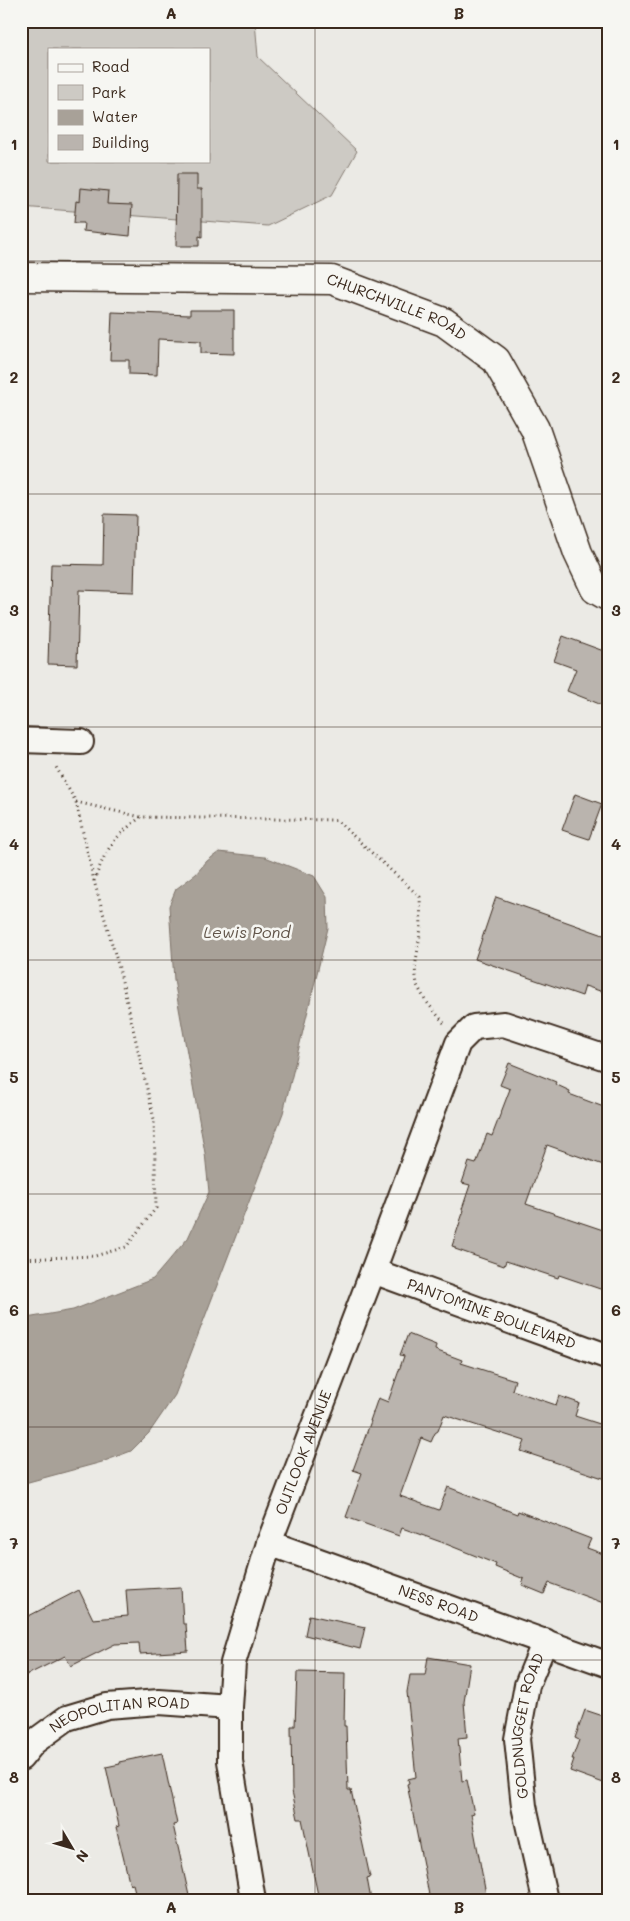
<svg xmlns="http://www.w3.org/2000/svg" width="630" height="1921" font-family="Mali,sans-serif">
  <rect width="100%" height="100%" fill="#ebeae5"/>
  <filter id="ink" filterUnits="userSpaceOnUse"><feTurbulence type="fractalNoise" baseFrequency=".02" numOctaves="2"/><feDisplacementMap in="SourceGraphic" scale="10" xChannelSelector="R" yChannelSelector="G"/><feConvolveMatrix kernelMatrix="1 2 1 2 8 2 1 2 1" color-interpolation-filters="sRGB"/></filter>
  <g filter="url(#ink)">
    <!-- green -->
    <path fill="#cdcac4" stroke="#847a71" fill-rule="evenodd" d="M21,21H255L258,57L357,151L332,195L268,226L21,207ZM49,49H209V161H49Z"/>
    <!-- water -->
    <path fill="#a8a198" stroke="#7c7167" d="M219,852L265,857L314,876L327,897L328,928L283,1113L175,1395L149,1433L131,1451L102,1462L21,1484V1319L73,1310L153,1279L188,1238L209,1192L205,1153L174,980L169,906L176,889L196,874L207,861Z"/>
    <!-- building -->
    <path fill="#bab4ae" stroke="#3b2a1e" d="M177,174H197V189H202V237L199,236V246H176Z
      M81,188L108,191L107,204L132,205L130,236L83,231L84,223H74L76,201L80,202Z
      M190,310H234V354L201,353V341L158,339L157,375L129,374V360H110L112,312L190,315Z
      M104,514L136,515L134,592L79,590L77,665L48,664L51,564L103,565Z
      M563,636L609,653V687L602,705L567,691L576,669L554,661Z
      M575,794L602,804L589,839L562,830Z
      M496,897L609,937V994L585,986L582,996L475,959Z
      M509,1063L556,1082L555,1084L570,1091L569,1094L609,1109V1167L547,1145L526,1204L609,1232V1292L559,1275L558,1278L506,1261L504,1266L455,1249V1247L452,1246L464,1210L462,1209L470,1185L462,1183L469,1162L476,1164L487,1134L492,1136L510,1089L500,1085Z
      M408,1334L436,1345L435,1350L462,1360L461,1363L515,1380L512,1390L556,1405L559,1396L579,1403L575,1416L609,1427V1480L521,1451L525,1441L444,1415L438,1431L435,1433L431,1442L421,1438L400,1496L439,1510L448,1487L517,1514L518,1511L591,1539L587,1548L609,1556V1605L549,1583L544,1594L522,1585L524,1579L495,1567L496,1564L441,1542L402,1528L399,1536L346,1517L362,1473L353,1470L371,1421H370L378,1398L388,1402L404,1356L400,1355Z
      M181,1587L183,1624H186L188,1651L140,1654L139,1643L115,1644L71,1666L65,1656L21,1678V1620L79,1590L93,1619L128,1616L126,1590Z
      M309,1615L365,1627L360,1649L305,1635Z
      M428,1657L470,1664L464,1702L467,1737L458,1738L462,1781L467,1780L474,1813L471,1814L487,1900H430L407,1784L409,1783L408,1779L416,1777L407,1692L410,1675H425Z
      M297,1672L345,1673L344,1726H346L348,1790H351L370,1877L367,1878L371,1900H319L302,1819H298L292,1791L291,1726H295Z
      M585,1710L609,1718V1785L570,1771L574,1759H572L579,1740L575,1738Z
      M162,1753L177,1824L173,1825L190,1900H137L133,1884L130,1885L116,1827L119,1826L106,1767L120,1764L119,1762Z"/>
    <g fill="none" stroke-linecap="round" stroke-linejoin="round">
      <!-- street casing -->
      <g stroke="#3b2a1e" stroke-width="28">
        <g id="street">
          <path d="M21,740L81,742"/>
          <path id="s1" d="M373,1271L609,1357"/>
          <path id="s2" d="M269,1543L609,1665"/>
          <path id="s3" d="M21,1758L34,1742L67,1718L107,1706L159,1702L230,1707"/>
          <path id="s4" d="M253,1900L230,1761V1707L233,1663L269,1543L373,1271L458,1043L474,1027L504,1024L609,1059"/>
          <path id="s5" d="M545,1900L524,1806L517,1739L527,1685L545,1641"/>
        </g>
      </g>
      <!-- secondary casing -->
      <g stroke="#3b2a1e" stroke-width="31">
        <g id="secondary">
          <path id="s6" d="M21,277L332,280L444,322L496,360L535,429L578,553L595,589L609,597"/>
        </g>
      </g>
      <!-- path -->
      <path stroke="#3b2a1e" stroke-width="3" stroke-dasharray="1 4" stroke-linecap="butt" d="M76,802L141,817L336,820L420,897L421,928L415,968L417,985L425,1000L444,1023
        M94,881C106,849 113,838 141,817
        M21,1259L95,1256L126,1247L156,1208L154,1119L119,968L94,881L76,802L56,767"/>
      <!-- street -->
      <use href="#street" stroke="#f6f6f2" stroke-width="24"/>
      <!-- secondary -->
      <use href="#secondary" stroke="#f6f6f2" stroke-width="28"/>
    </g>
  </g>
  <!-- grid -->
  <path fill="none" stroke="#3b2a1e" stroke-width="1" stroke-opacity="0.55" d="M315,21V1900M21,261H609M21,494H609M21,727H609M21,960H609M21,1194H609M21,1427H609M21,1660H609"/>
  <g text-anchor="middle" stroke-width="5" stroke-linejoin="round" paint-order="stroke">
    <!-- street labels -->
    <g font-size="15" fill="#3b2a1e" stroke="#f6f6f2">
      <text dy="5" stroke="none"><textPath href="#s6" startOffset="381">CHURCHVILLE ROAD</textPath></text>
      <text dy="5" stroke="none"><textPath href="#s1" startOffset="126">PANTOMINE BOULEVARD</textPath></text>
      <text dy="5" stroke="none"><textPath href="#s4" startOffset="461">OUTLOOK AVENUE</textPath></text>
      <text dy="5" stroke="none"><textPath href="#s2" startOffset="180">NESS ROAD</textPath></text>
      <text dy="5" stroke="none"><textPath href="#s3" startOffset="114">NEOPOLITAN ROAD</textPath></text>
      <text dy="5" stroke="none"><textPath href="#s5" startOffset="178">GOLDNUGGET ROAD</textPath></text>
    </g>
    <!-- water labels -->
    <g font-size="16" font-style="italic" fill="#615449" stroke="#f6f6f2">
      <text x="247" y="938">Lewis Pond</text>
    </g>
  </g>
  <!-- margin -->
  <rect width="630" height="1921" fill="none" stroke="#f6f6f2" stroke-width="55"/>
  <!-- legend -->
  <rect x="48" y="48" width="162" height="115" fill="#f6f6f2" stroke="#aba49d"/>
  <rect x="58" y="64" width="25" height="8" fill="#f6f6f2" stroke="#aba49d"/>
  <text x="92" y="72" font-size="15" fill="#3b2a1e">Road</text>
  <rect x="58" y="85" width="25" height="15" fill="#cdcac4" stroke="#aba49d"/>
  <text x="92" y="98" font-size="15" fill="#3b2a1e">Park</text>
  <rect x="58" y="110" width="25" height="15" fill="#a8a198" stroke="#aba49d"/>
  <text x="92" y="122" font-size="15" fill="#3b2a1e">Water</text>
  <rect x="58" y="135" width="25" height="15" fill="#bab4ae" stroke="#aba49d"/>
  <text x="92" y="148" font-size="15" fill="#3b2a1e">Building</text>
  <!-- north arrow -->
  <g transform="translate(72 1848) rotate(128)" stroke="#f6f6f2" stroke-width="4" paint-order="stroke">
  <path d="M0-4L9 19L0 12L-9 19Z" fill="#3b2a1e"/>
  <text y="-8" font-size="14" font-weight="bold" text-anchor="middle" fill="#3b2a1e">N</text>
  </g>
  <rect x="28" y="28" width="574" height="1866" fill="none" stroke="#3b2a1e" stroke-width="2"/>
  <g font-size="16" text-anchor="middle" font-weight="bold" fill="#3b2a1e">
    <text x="171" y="19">A</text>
    <text x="459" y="19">B</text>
    <text x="14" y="150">1</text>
    <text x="616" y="150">1</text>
    <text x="14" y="383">2</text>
    <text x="616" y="383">2</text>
    <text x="14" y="616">3</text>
    <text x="616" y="616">3</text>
    <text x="14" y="850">4</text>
    <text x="616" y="850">4</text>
    <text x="14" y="1083">5</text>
    <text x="616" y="1083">5</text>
    <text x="14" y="1316">6</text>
    <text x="616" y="1316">6</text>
    <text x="14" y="1549">7</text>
    <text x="616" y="1549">7</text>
    <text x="14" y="1783">8</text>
    <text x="616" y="1783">8</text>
    <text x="171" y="1913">A</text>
    <text x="459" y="1913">B</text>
  </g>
</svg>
